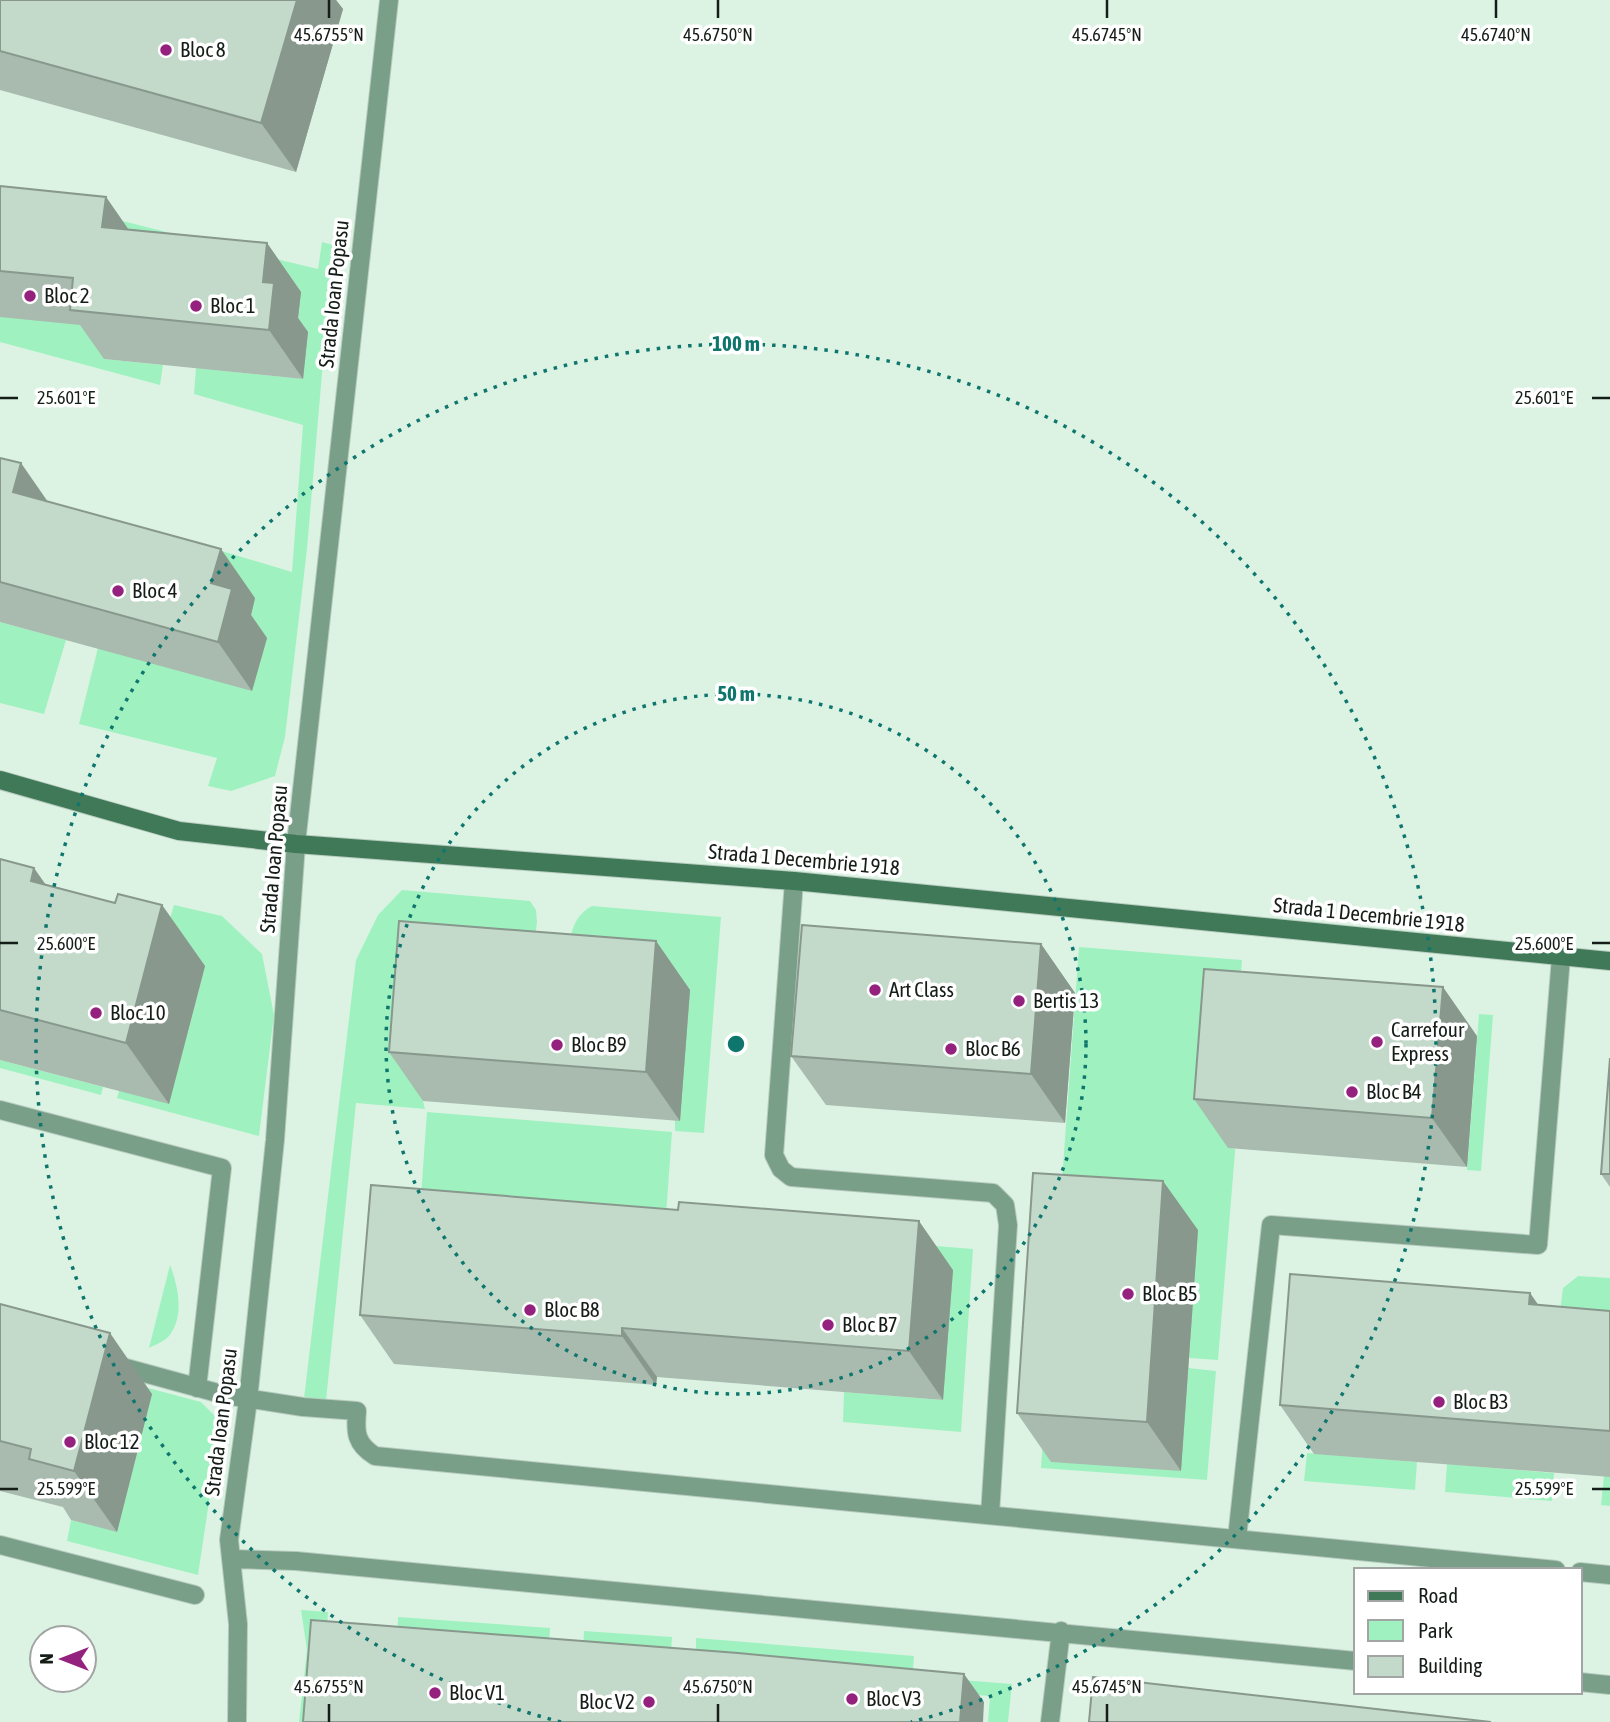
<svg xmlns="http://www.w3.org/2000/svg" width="1610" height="1722" font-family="'Asap Condensed',sans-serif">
  <rect width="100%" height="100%" fill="#dcf3e4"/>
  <!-- green -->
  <path fill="#9ff2c0" d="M0,190L186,237L108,323L104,359L163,365L160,385L0,342Z
    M322,242L333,245L307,549L285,737L275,776L231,791L208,786L217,758L79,724L129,523L292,572L303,425L194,394L196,368L303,379L222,246L318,269Z
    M0,622L66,640L44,714L0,703Z
    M402,890L530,901L536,910L537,922L533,955L423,1101L425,1109L356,1103L326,1401L303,1407L356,960L378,915Z
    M174,905L222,916L262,954L274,1015L259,1136L117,1098Z
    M592,906L721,917L704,1133L675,1131V1120H680L567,980C570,952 565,920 592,906Z
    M1079,947L1242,960L1228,1147L1235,1149V1152L1218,1360L1189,1358L1197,1230L1181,1471L1188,1368L1216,1371L1207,1480L1041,1468Z
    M1479,1014L1493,1015L1481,1171L1467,1170Z
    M0,1060L103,1087L101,1095L0,1068Z
    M427,1112L672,1132L664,1243L419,1223Z
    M826,1237L973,1249L961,1432L843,1422L844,1392L943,1400Z
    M170,1265C178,1286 185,1316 169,1336C165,1341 155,1345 149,1348Z
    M1578,1276L1610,1278V1352L1559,1320L1563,1288Z
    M103,1376L201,1402L221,1422L198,1575L67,1541L71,1520L116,1531Z
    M1307,1453L1417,1462L1415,1490L1304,1481Z
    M1447,1464L1554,1473L1552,1501L1445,1492Z
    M1604,1475L1610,1476V1506L1601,1505Z
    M301,1610L328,1612L321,1722H299L307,1650Z
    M398,1617L550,1628L549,1644L583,1647L584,1631L672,1637L670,1666L397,1646Z
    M696,1638L914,1656L912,1684L696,1667Z
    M924,1677L1012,1684L1008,1722H988L990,1696L923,1691Z"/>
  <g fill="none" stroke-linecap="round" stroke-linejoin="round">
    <!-- street casing -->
    <g stroke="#b8ccbf" stroke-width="20">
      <path id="street" d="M794,881L774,1155L781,1169L791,1177L993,1193L1005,1205L1008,1225L990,1515
        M0,1110L222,1168L197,1388
        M115,1365L225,1395L303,1407L357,1411C355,1433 356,1444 375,1456L1556,1570
        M1237,1538L1271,1225L1538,1245L1561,957
        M0,1545L195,1595
        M233,1559L296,1561L1356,1661
        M1580,1572L1610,1575
        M1580,1682L1610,1685
        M237,1722L238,1624L229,1540L248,1400L275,1140L296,844L389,0
        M1050,1722L1061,1631"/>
    </g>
    <!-- secondary casing -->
    <g stroke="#b8ccbf" stroke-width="20">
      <path id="secondary" d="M0,780L179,831L296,844L794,881L1610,961"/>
    </g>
    <!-- street -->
    <use href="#street" stroke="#7a9f88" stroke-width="18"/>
    <!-- secondary -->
    <use href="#secondary" stroke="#407958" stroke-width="18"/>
  </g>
  <!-- wall -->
  <path fill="#a8bbae" d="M0,0H336L343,9L296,172L0,90Z
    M0,186L106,197L128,229L267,243L301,292L298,318L308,332L303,379L104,359L80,325L0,317Z
    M0,458L47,501L255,598L251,615L267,638L252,691L0,622Z
    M0,859L46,884L115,903L162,905L205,966L169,1104L0,1060Z
    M656,941L690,990L680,1121L423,1101L389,1052Z
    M1041,944L1075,993L1065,1123L826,1105L791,1056Z
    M1477,1036L1467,1167L1228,1148L1194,1099Z
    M1610,1058V1187L1601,1174Z
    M1198,1230L1181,1471L1051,1462L1017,1413Z
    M953,1270L943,1400L657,1377L656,1385L394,1364L360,1315Z
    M1530,1293L1538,1305L1610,1311V1477L1314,1454L1280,1405Z
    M0,1304L152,1394L117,1532L71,1520L63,1507L0,1491Z"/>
  <!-- shaded-wall -->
  <path fill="#88988d" d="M297,0H336L343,9L296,172L261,123Z
    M106,197L140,246L102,227Z
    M267,243L301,292L298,318L308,332L303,379L269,330L263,282Z
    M21,463L55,512L13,492Z
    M221,549L255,598L251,615L267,638L252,691L218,642L211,583Z
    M34,868L77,929L31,881Z
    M162,905L205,966L169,1104L126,1043Z
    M656,941L690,990L680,1121L646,1072Z
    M1041,944L1075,993L1065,1123L1031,1074Z
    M1443,987L1477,1036L1467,1167L1432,1118Z
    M1163,1181L1198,1230L1181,1471L1147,1422Z
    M919,1221L953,1270L943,1400L909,1351Z
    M1530,1293L1564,1342L1529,1304Z
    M622,1328L657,1377L656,1385L622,1336Z
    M110,1333L152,1394L117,1532L74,1471Z
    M964,1674L984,1702L983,1722H960Z"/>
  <!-- building -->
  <path fill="#c3d9ca" stroke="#88988d" stroke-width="2" d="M0,0H297L261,123L0,51Z
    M0,186L106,197L102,227L267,243L263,282L274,283L269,330L70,310L73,278L0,271Z
    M0,458L21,463L13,492L221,549L211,583L232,589L218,642L0,582Z
    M0,859L34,868L31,881L115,903L118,894L162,905L126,1043L0,1010Z
    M399,921L656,941L646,1072L389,1052Z
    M802,925L1041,944L1031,1074L791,1056Z
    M1204,969L1443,987L1432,1118L1194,1099Z
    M1610,1058V1174H1601Z
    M1033,1173L1163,1181L1147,1422L1017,1413Z
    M371,1185L678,1210L679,1202L919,1221L909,1351L622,1328V1336L360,1315Z
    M1290,1274L1530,1293L1529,1304L1610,1311V1431L1280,1405Z
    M0,1304L110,1333L74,1471L29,1459L31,1449L0,1441Z
    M311,1620L738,1653L964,1674L960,1722H303Z
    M1093,1677L1491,1722H1089Z"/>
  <!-- ticks -->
  <path fill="none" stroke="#151d18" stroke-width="2.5" d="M329,0V18M718,0V18M1107,0V18M1496,0V18M0,398H18M1592,398H1610M0,943H18M1592,943H1610M0,1489H18M1592,1489H1610M329,1704V1722M718,1704V1722M1107,1704V1722"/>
  <!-- distance rings -->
  <g fill="none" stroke="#0f766e" stroke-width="3.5" stroke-dasharray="3.5 7">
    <circle cx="736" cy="1044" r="350"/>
    <path d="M561 1722A700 700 0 1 1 911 1722"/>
  </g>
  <!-- markers -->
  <g fill="#95217f" stroke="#fff" stroke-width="2.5">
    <circle cx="166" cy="50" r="7"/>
    <circle cx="30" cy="296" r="7"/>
    <circle cx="196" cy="306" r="7"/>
    <circle cx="118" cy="591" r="7"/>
    <circle cx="875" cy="990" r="7"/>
    <circle cx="1019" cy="1001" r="7"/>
    <circle cx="96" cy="1013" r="7"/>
    <circle cx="1377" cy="1042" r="7"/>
    <circle cx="557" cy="1045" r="7"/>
    <circle cx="951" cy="1049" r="7"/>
    <circle cx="1352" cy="1092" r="7"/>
    <circle cx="1128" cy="1294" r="7"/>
    <circle cx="530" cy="1310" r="7"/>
    <circle cx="828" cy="1325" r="7"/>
    <circle cx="1439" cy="1402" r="7"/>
    <circle cx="70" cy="1442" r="7"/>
    <circle cx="435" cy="1693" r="7"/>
    <circle cx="852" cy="1699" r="7"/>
    <circle cx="649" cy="1702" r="7"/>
  </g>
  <g text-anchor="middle" stroke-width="7" stroke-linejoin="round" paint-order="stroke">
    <!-- poi labels -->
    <g font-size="21" fill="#151d18" stroke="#fff" text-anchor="start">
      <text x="180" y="57">Bloc 8</text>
      <text x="44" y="303">Bloc 2</text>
      <text x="210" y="313">Bloc 1</text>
      <text x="132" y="598">Bloc 4</text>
      <text x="889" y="997">Art Class</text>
      <text x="1033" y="1008">Bertis 13</text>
      <text x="110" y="1020">Bloc 10</text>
      <text x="1391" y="1037">Carrefour<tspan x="1391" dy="24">Express</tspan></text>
      <text x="571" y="1052">Bloc B9</text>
      <text x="965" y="1056">Bloc B6</text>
      <text x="1366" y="1099">Bloc B4</text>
      <text x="1142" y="1301">Bloc B5</text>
      <text x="544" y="1317">Bloc B8</text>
      <text x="842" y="1332">Bloc B7</text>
      <text x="1453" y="1409">Bloc B3</text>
      <text x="84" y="1449">Bloc 12</text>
      <text x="449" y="1700">Bloc V1</text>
      <text x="866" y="1706">Bloc V3</text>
      <text x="635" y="1709" text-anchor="end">Bloc V2</text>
    </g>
    <!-- street labels -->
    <g font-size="21" fill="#151d18" stroke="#fff">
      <text transform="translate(334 294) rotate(-84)" y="7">Strada Ioan Popasu</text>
      <text transform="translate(274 859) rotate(-85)" y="7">Strada Ioan Popasu</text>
      <text transform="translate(804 860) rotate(5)" y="7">Strada 1 Decembrie 1918</text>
      <text transform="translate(1369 915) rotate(6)" y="7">Strada 1 Decembrie 1918</text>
      <text transform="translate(221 1422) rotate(-83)" y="7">Strada Ioan Popasu</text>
    </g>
  </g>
  <g font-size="18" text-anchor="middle" fill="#151d18" stroke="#fff" stroke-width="7" stroke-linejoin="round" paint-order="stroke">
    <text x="329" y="41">45.6755°N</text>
    <text x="718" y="41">45.6750°N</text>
    <text x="1107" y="41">45.6745°N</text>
    <text x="1496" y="41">45.6740°N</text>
    <text x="1544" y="404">25.601°E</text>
    <text x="66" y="404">25.601°E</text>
    <text x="1544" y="950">25.600°E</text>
    <text x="66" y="950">25.600°E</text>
    <text x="1544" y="1495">25.599°E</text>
    <text x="66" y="1495">25.599°E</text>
    <text x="329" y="1693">45.6755°N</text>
    <text x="718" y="1693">45.6750°N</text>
    <text x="1107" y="1693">45.6745°N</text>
  </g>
  <circle cx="736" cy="1044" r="10" fill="#0f766e" stroke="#fff" stroke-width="3.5"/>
  <g font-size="21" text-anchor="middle" font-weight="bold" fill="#0f766e" stroke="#fff" stroke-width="7" stroke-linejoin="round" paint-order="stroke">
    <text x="736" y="351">100 m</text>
    <text x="736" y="701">50 m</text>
  </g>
  <!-- legend -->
  <rect x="1354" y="1568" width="228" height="126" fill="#ffffff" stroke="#a1a5a3" stroke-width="2"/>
  <rect x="1368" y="1591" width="35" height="10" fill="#407958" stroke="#a1a5a3" stroke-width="2"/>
  <text x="1418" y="1603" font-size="21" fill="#151d18">Road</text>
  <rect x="1368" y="1620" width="35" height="21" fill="#9ff2c0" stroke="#a1a5a3" stroke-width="2"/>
  <text x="1418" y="1638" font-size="21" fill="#151d18">Park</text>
  <rect x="1368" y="1656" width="35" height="21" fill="#c3d9ca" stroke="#a1a5a3" stroke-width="2"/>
  <text x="1418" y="1673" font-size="21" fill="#151d18">Building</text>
  <!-- north arrow -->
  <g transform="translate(63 1659) rotate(270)"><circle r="33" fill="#ffffff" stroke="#a1a5a3" stroke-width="2"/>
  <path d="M0-5L12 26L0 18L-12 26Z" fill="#95217f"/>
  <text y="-10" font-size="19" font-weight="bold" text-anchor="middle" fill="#151d18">N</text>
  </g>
</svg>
